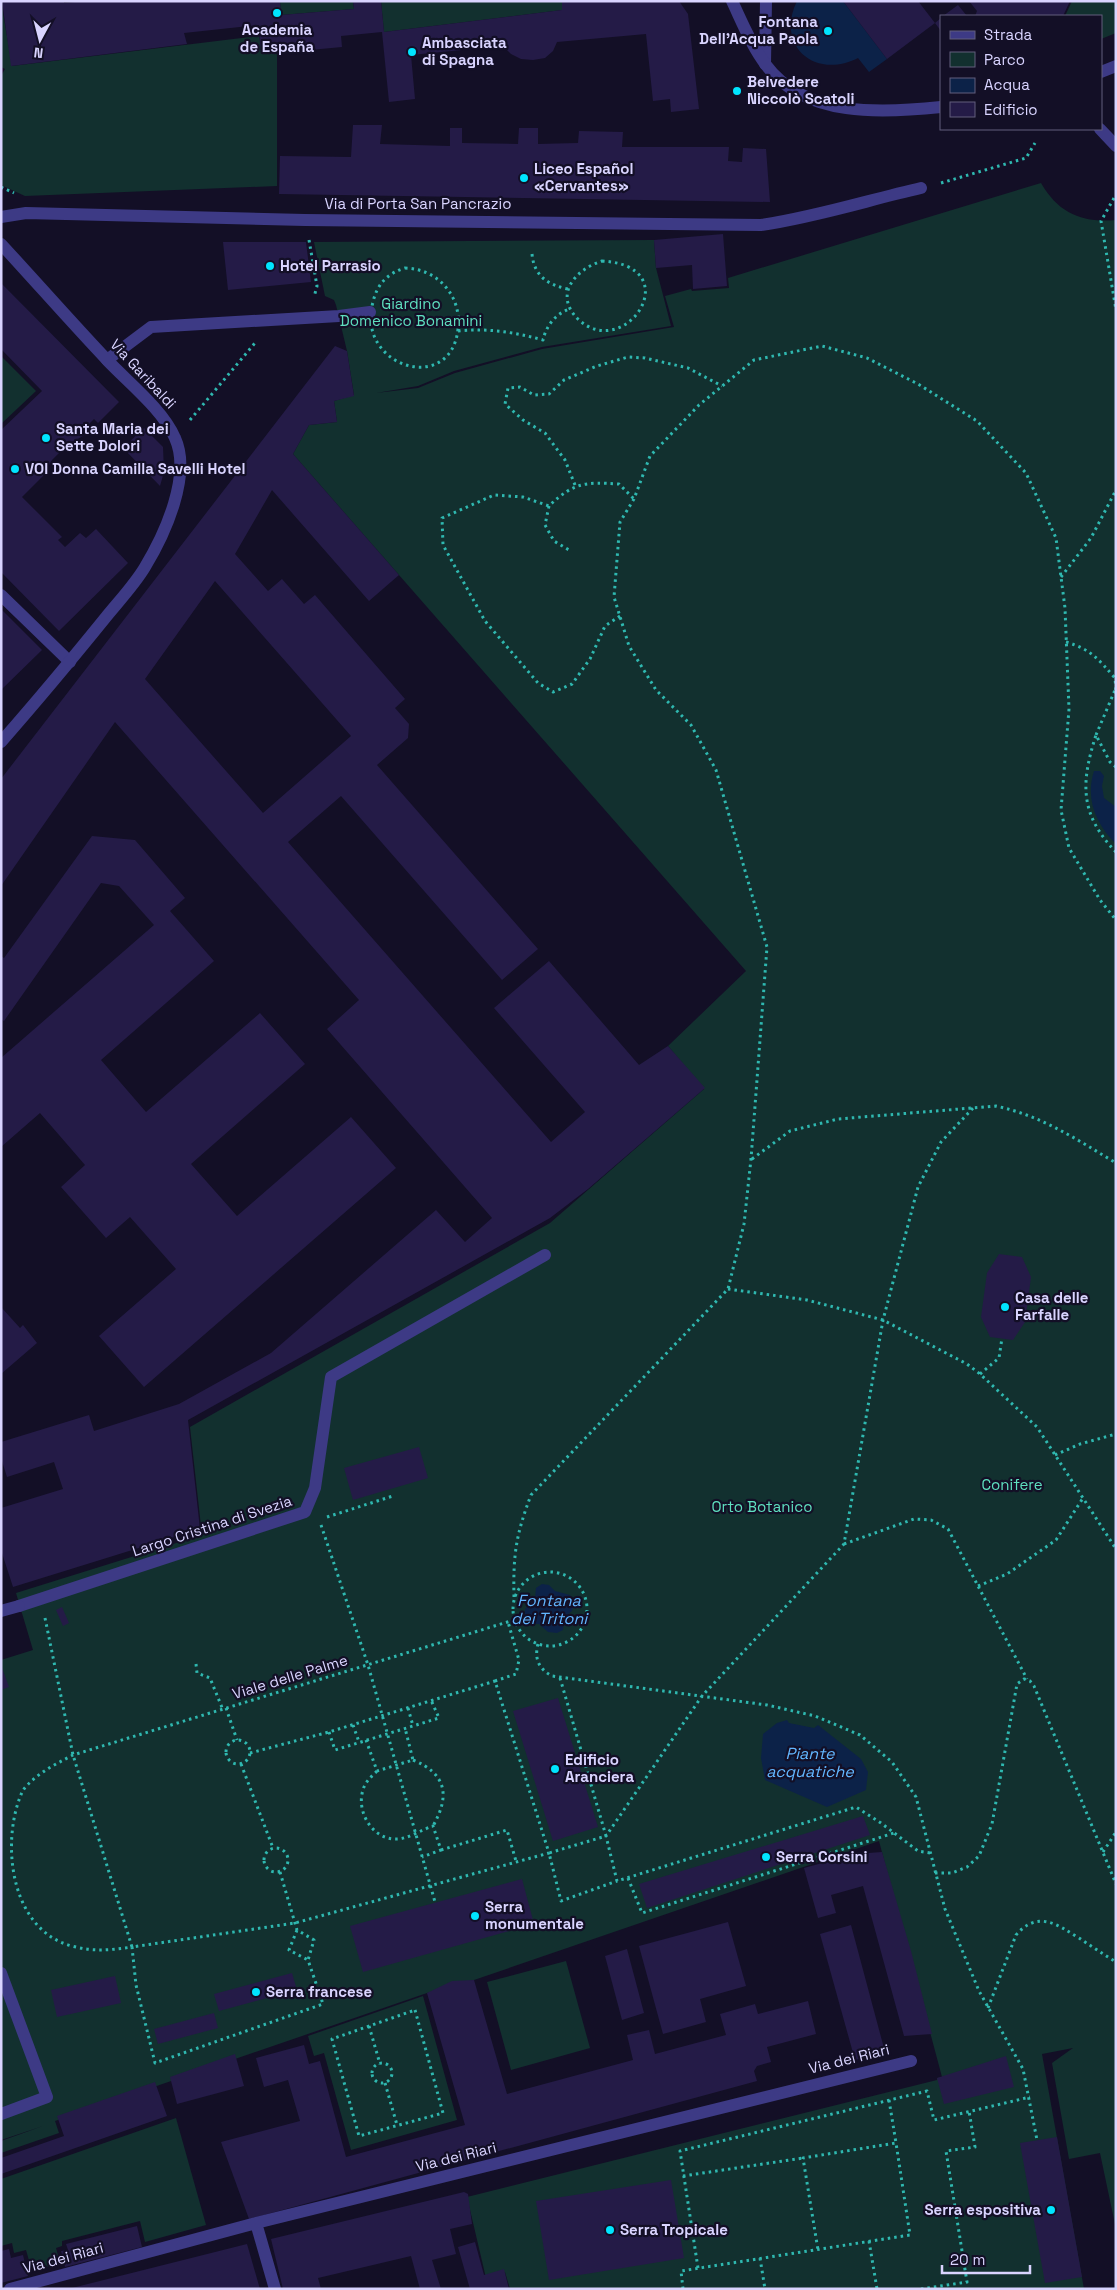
<svg xmlns="http://www.w3.org/2000/svg" width="1117" height="2290" font-family="'Space Grotesk',sans-serif">
  <rect width="100%" height="100%" fill="#130f26"/>
  <!-- green -->
  <path fill="#12302f" d="M1,1L12,66L259,36L261,46L277,45V186L25,196L1,185V76L5,69L1,67Z
    M280,1H353L354,9L281,15Z
    M381,1H562V10L384,32Z
    M1072,1H1116V33L1101,39V16H1065Z
    M1041,183C1059,214 1083,223 1116,220V2229L1100,2153L1069,2159L1052,2063L1073,2048L1042,2054L1084,2289H510L505,2272L486,2278L467,2197L937,2080V2078L942,2077L879,1841L474,1980L427,1993L55,2121L59,2133L1,2153V2141L43,2126L1,2140V1660L33,1650L16,1593L202,1535L190,1427L550,1223L704,1089L668,1046L746,971L293,454L309,425L337,422L334,401L354,395L347,351L336,305L334,300L325,296L314,242L654,240L656,268L671,326L542,347L454,371L418,386L376,393L418,388L455,373L542,349L674,327L665,296L691,289L692,291L729,288L728,278Z
    M1,356L36,391L1,424Z
    M566,1961L590,2048L511,2070L487,1982Z
    M423,1996L457,2120L351,2150L324,2053L314,2056L308,2036Z
    M176,2118L206,2225L145,2242L140,2221L62,2241V2246L56,2248L60,2263L32,2271L26,2250L14,2253L12,2243L1,2246V2179Z"/>
  <!-- water -->
  <path fill="#0c2248" d="M797,1H843L887,59L869,72L858,58C815,80 775,46 797,1Z
    M1094,771H1100L1104,776L1102,786L1104,798L1116,807V844C1096,824 1085,799 1094,771Z
    M542,1584L549,1585L555,1591L570,1595L574,1601L572,1611L567,1615V1619L564,1620L563,1630L557,1633L548,1632L539,1624H532L525,1616V1609L532,1602V1599L535,1598L536,1588Z
    M787,1720L789,1723L814,1728L818,1725L861,1759L868,1772L866,1790L827,1807L765,1780L761,1758L763,1734L777,1723Z"/>
  <!-- building -->
  <path fill="#241b47" fill-rule="evenodd" d="M2,1H64V3L85,1H280L281,15L354,9L353,1H381L384,32L562,10V1H679L688,14L699,109L671,112L670,99L653,101L646,34L557,42L553,51L545,58L533,60L521,59L511,54L503,46L411,55L415,99L389,102L382,32L341,36L342,47L278,53L277,45L260,46L259,25L184,33L187,44L11,66Z
    M843,1H918L935,23L887,59Z
    M969,1H1070L1063,16H975L977,11Z
    M958,5L967,16H943Z
    M941,18V31L935,23Z
    M353,125H382L380,144L450,146V128H462V143L518,144L519,128H538V144L578,143L579,131L623,132L622,147H729L728,161L742,162L743,148L766,149L770,202L279,194L280,156L351,157Z
    M723,234L727,286L693,289L692,265L656,268L654,240Z
    M223,242H306L311,282L228,290Z
    M1,283L119,402L98,423L94,419L82,431L85,435L68,444L52,460L43,476L22,497L62,537L58,540L65,547L80,533L86,538L96,529L128,563L59,631L1,572V430L42,391L1,349Z
    M335,346L347,351L354,396L334,401L337,422L309,425L293,454L399,575L369,601L272,490L235,554L268,591L282,579L304,604L315,595L405,699L395,708L409,724L408,738L377,765L538,949L502,980L341,796L288,842L551,1142L585,1112L494,1008L549,961L639,1065L668,1046L705,1088L588,1189L550,1218L188,1420L200,1529L13,1587L1,1550V1508L63,1489L54,1462L7,1477L1,1458V1442L89,1415L94,1431L179,1404L271,1353L436,1210L465,1242L492,1218L327,1029L359,1000L115,722L1,886V779ZM215,581L351,736L263,813L145,679Z
    M144,428L163,447L164,472L160,486L123,448Z
    M1,609L42,650L1,690Z
    M92,836L135,840L185,898L170,911L214,961L101,1060L146,1112L260,1013L305,1064L191,1164L237,1216L351,1117L396,1168L144,1387L99,1336L176,1269L130,1217L106,1238L61,1187L85,1165L40,1113L1,1147V1058L154,925L119,886L101,883L4,1021L1,1019V956L4,958Z
    M999,1254L1022,1257L1031,1277L1025,1322L1013,1340L990,1337L981,1317L987,1273Z
    M1,1307L20,1328L23,1325L37,1343L1,1374Z
    M419,1447L428,1478L353,1500L344,1468Z
    M62,1607L69,1623L63,1626L56,1610Z
    M1,1665L9,1687L1,1690Z
    M558,1698L598,1827L553,1841L513,1711Z
    M863,1816L870,1835L647,1908L639,1884Z
    M882,1852L911,1951L932,2034L904,2036L863,1886L831,1895L836,1913L818,1918L804,1868L855,1854Z
    M522,1879L534,1924L363,1972L350,1926Z
    M728,1922L746,1986L700,1999L706,2022L663,2034L639,1946Z
    M851,1925L885,2052L855,2060L820,1934Z
    M627,1949L644,2013L622,2020L605,1956Z
    M292,1973L297,1990L219,2011L214,1994Z
    M115,1976L121,2003L57,2017L51,1990Z
    M474,1980L507,2094L633,2060L627,2035L649,2030L655,2054L726,2035L720,2014L755,2004L758,2014L808,2001L816,2034L767,2047L771,2062L757,2066L754,2071L757,2081L249,2219L221,2142L300,2121L288,2080L264,2087L256,2058L304,2045L309,2064L320,2061L346,2157L465,2125L427,1993L452,1981Z
    M214,2013L218,2028L158,2044L154,2029Z
    M235,2054L244,2086L177,2104L170,2077Z
    M1006,2056L1014,2087L944,2104L937,2078Z
    M155,2082L167,2116L1,2174V2158L64,2136L57,2116Z
    M1057,2137L1082,2277L1045,2283L1020,2143Z
    M671,2180L684,2258L549,2280L536,2201Z
    M464,2192L468,2194L472,2224L450,2229L456,2254L432,2260L441,2289H420L411,2256L318,2278L321,2289H283L271,2239Z
    M137,2226L142,2247L65,2267L61,2251L68,2250L66,2244Z
    M475,2242L484,2275L504,2269L509,2289H470L458,2247Z
    M247,2244L260,2289H72V2288Z
    M9,2249L11,2258L23,2255L28,2276L1,2283V2251Z"/>
  <g fill="none" stroke-linecap="round" stroke-linejoin="round">
    <!-- path -->
    <path stroke="#2fb8b0" stroke-width="3" stroke-dasharray="2.5 4" stroke-linecap="butt" d="M941,183L1026,158L1035,143
      M1,187L14,193
      M1114,198L1101,221L1116,310
      M309,240L317,286L314,297
      M532,254C534,276 548,285 568,289
      M602,261C689,266 626,362 579,320C552,295 576,269 602,261Z
      M405,268C438,269 462,296 458,329C451,396 355,367 373,302C377,284 388,273 405,268Z
      M458,331C488,328 514,332 543,340C546,326 556,313 570,309
      M190,420L255,343
      M575,485L565,460L545,433L523,420L505,404L508,388L520,387L534,395L549,394L564,380L597,366L628,357L645,358L688,368L722,386
      M549,506L545,525L554,541L569,550
      M1061,577L1091,538L1116,490
      M620,616L605,626L590,659L572,684L553,692L538,683L485,621L443,545L442,518L494,495L523,497L549,506C574,482 585,482 619,484L634,499
      M1066,642C1091,649 1099,660 1115,678L1116,692
      M1096,735L1115,690
      M1116,767L1110,762L1096,735C1081,782 1079,814 1116,852
      M752,1159L790,1131L838,1119L996,1106C1042,1116 1076,1139 1116,1163
      M728,1289L807,1300L883,1320L967,1364L980,1374L1037,1427L1116,1549
      M980,1374L999,1358L1002,1338
      M1055,1455L1080,1444L1116,1434
      M327,1517L393,1496
      M321,1525L368,1665L435,1902
      M844,1544L914,1519L931,1520L948,1529L1027,1679
      M513 1609a37 37 0 1 1 74 0a37 37 0 1 1-74 0Z
      M978,1586L1007,1574L1056,1540L1083,1498
      M514,1597C513,1554 516,1535 531,1495L728,1289L744,1224L751,1159L767,947L716,770L691,725L656,690L629,646L614,597L620,522L634,499L650,456L699,405L754,360L822,346L867,358L918,384L977,421L1026,473L1056,538L1065,608L1069,709L1061,810L1069,848L1100,900L1116,920
      M45,1618L73,1755L132,1947L295,1923L549,1853L495,1681L516,1674L519,1660L508,1622
      M538,1644C534,1659 539,1669 552,1676L767,1705L815,1716L860,1735L892,1762L916,1797L945,1909L979,1991L1023,2069L1037,2140
      M196,1664L197,1673L210,1678L223,1710
      M560,1678L606,1836L549,1853L561,1901L617,1881
      M226,1708L237,1740
      M408,1708L413,1726
      M353,1725L359,1742
      M329,1732L335,1750L439,1718L431,1700
      M226 1752a12 12 0 1 1 24 0a12 12 0 1 1-24 0Z
      M366,1740L377,1771L413,1760L405,1728
      M250,1753L329,1732L495,1681
      M413,1760C447,1774 450,1796 433,1826
      M241,1764L273,1848
      M377,1771C371,1777 365,1782 363,1790C356,1811 372,1840 397,1839C408,1839 423,1829 433,1826L441,1850L422,1857
      M264 1860a12 12 0 1 1 24 0a12 12 0 1 1-24 0Z
      M441,1850L507,1830L516,1861
      M1103,1852L1116,1832
      M930,1853L918,1851L881,1823L856,1807L617,1881L606,1836L702,1696L844,1544L883,1320L918,1187L941,1142L974,1107
      M280,1872L297,1930L314,1940L308,1960L323,2004L155,2063L136,1985L132,1947C111,1950 93,1952 72,1946C9,1930 0,1839 23,1790C37,1773 54,1765 73,1755L514,1620
      M935,1873H952L967,1867L979,1856L992,1824L1017,1684L1024,1679L1030,1681L1034,1686L1116,1884
      M628,1878L642,1913L894,1833
      M297,1930L289,1950L308,1960
      M988,2008L1016,1935C1038,1910 1056,1924 1079,1938C1091,1946 1103,1954 1116,1962
      M415,2010L443,2113L359,2136L332,2039Z
      M369,2026L380,2064
      M372 2073a10 10 0 1 1 20 0a10 10 0 1 1-20 0Z
      M385,2083L397,2125
      M889,2100L896,2143
      M683,2176L803,2158
      M869,2241L877,2289
      M760,2258L765,2289
      M698,2268L680,2151L927,2091L934,2120L1030,2097
      M683,2289L681,2271C757,2259 833,2247 910,2235L896,2143L803,2158L818,2250
      M921,2289L967,2282L946,2151L975,2147L969,2111"/>
    <!-- service -->
    <path stroke="#3d3a85" stroke-width="12" d="M19,1606L305,1512L315,1488L331,1377L545,1255
      M1,1973L47,2097L1,2114"/>
    <!-- minor -->
    <path stroke="#3d3a85" stroke-width="12" d="M765,64L766,1
      M1,217L26,213L305,220L761,225C816,217 868,200 921,188
      M107,360L151,327L339,316L370,312
      M1,595L70,662
      M1,1611L19,1606
      M256,2223L275,2289
      M10,2289L256,2223L911,2061"/>
    <!-- tertiary -->
    <path stroke="#3d3a85" stroke-width="12" d="M732,1C742,22 752,47 766,65C805,118 883,113 941,107
      M1101,72L1116,66
      M1100,129L1116,146
      M1,244C37,283 72,323 108,361C129,383 163,410 175,438C192,475 165,534 145,567C135,584 119,601 106,617C72,659 37,701 1,742"/>
  </g>
  <!-- markers -->
  <g fill="#00e5ff" stroke="#130f26" stroke-width="2">
    <circle cx="277" cy="13" r="5"/>
    <circle cx="828" cy="31" r="5"/>
    <circle cx="412" cy="52" r="5"/>
    <circle cx="737" cy="91" r="5"/>
    <circle cx="524" cy="178" r="5"/>
    <circle cx="270" cy="266" r="5"/>
    <circle cx="46" cy="438" r="5"/>
    <circle cx="15" cy="469" r="5"/>
    <circle cx="1005" cy="1307" r="5"/>
    <circle cx="555" cy="1769" r="5"/>
    <circle cx="766" cy="1857" r="5"/>
    <circle cx="475" cy="1916" r="5"/>
    <circle cx="256" cy="1992" r="5"/>
    <circle cx="1051" cy="2210" r="5"/>
    <circle cx="610" cy="2230" r="5"/>
  </g>
  <g text-anchor="middle" stroke-width="4.5" stroke-linejoin="round" paint-order="stroke">
    <!-- poi labels -->
    <g font-size="15" font-weight="bold" fill="#d9d4ff" stroke="#130f26" text-anchor="start">
      <text x="818" y="27" text-anchor="end">Fontana<tspan x="818" dy="17">Dell'Acqua Paola</tspan></text>
      <text x="277" y="35" text-anchor="middle">Academia<tspan x="277" dy="17">de España</tspan></text>
      <text x="422" y="48">Ambasciata<tspan x="422" dy="17">di Spagna</tspan></text>
      <text x="747" y="87">Belvedere<tspan x="747" dy="17">Niccolò Scatoli</tspan></text>
      <text x="534" y="174">Liceo Español<tspan x="534" dy="17">«Cervantes»</tspan></text>
      <text x="280" y="271">Hotel Parrasio</text>
      <text x="56" y="434">Santa Maria dei<tspan x="56" dy="17">Sette Dolori</tspan></text>
      <text x="25" y="474">VOI Donna Camilla Savelli Hotel</text>
      <text x="1015" y="1303">Casa delle<tspan x="1015" dy="17">Farfalle</tspan></text>
      <text x="565" y="1765">Edificio<tspan x="565" dy="17">Aranciera</tspan></text>
      <text x="776" y="1862">Serra Corsini</text>
      <text x="485" y="1912">Serra<tspan x="485" dy="17">monumentale</tspan></text>
      <text x="266" y="1997">Serra francese</text>
      <text x="1041" y="2215" text-anchor="end">Serra espositiva</text>
      <text x="620" y="2235">Serra Tropicale</text>
    </g>
    <!-- street labels -->
    <g font-size="15" fill="#d9d4ff" stroke="#130f26">
      <text x="418" y="209">Via di Porta San Pancrazio</text>
      <text transform="translate(143 374) rotate(47)" y="5">Via Garibaldi</text>
      <text transform="translate(212 1526) rotate(-18)" y="5">Largo Cristina di Svezia</text>
      <text transform="translate(290 1677) rotate(-17)" y="5">Viale delle Palme</text>
      <text transform="translate(849 2059) rotate(-14)" y="5">Via dei Riari</text>
      <text transform="translate(456 2157) rotate(-14)" y="5">Via dei Riari</text>
      <text transform="translate(63 2258) rotate(-15)" y="5">Via dei Riari</text>
    </g>
    <!-- park labels -->
    <g font-size="15" fill="#5fe0c0" stroke="#130f26">
      <text x="411" y="309">Giardino<tspan x="411" dy="17">Domenico Bonamini</tspan></text>
      <text x="1012" y="1490">Conifere</text>
      <text x="762" y="1512">Orto Botanico</text>
    </g>
    <!-- water labels -->
    <g font-size="16" font-style="italic" fill="#62b6ff" stroke="#130f26">
      <text x="549" y="1606">Fontana<tspan x="549" dy="18">dei Tritoni</tspan></text>
      <text x="810" y="1759">Piante<tspan x="810" dy="18">acquatiche</tspan></text>
    </g>
  </g>
  <!-- border -->
  <rect width="1117" height="2290" fill="none" stroke="#d9d4ff" stroke-width="5"/>
  <!-- legend -->
  <rect x="940" y="15" width="162" height="115" fill="#130f26" stroke="#625e7d"/>
  <rect x="950" y="31" width="25" height="8" fill="#3d3a85" stroke="#625e7d"/>
  <text x="984" y="40" font-size="15" fill="#d9d4ff">Strada</text>
  <rect x="950" y="52" width="25" height="15" fill="#12302f" stroke="#625e7d"/>
  <text x="984" y="65" font-size="15" fill="#d9d4ff">Parco</text>
  <rect x="950" y="78" width="25" height="15" fill="#0c2248" stroke="#625e7d"/>
  <text x="984" y="90" font-size="15" fill="#d9d4ff">Acqua</text>
  <rect x="950" y="102" width="25" height="15" fill="#241b47" stroke="#625e7d"/>
  <text x="984" y="115" font-size="15" fill="#d9d4ff">Edificio</text>
  <!-- north arrow -->
  <g transform="translate(40 40) rotate(187)" stroke="#130f26" stroke-width="4" paint-order="stroke">
  <path d="M0-4L9 19L0 12L-9 19Z" fill="#d9d4ff"/>
  <text y="-8" font-size="14" font-weight="bold" text-anchor="middle" fill="#d9d4ff">N</text>
  </g>
  <!-- scale -->
  <path d="M942 2265v8h88v-8" fill="none" stroke="#d9d4ff" stroke-width="2.5"/>
  <text x="950" y="2265" font-size="15" fill="#d9d4ff" stroke="#130f26" stroke-width="4" paint-order="stroke">20 m</text>
</svg>
